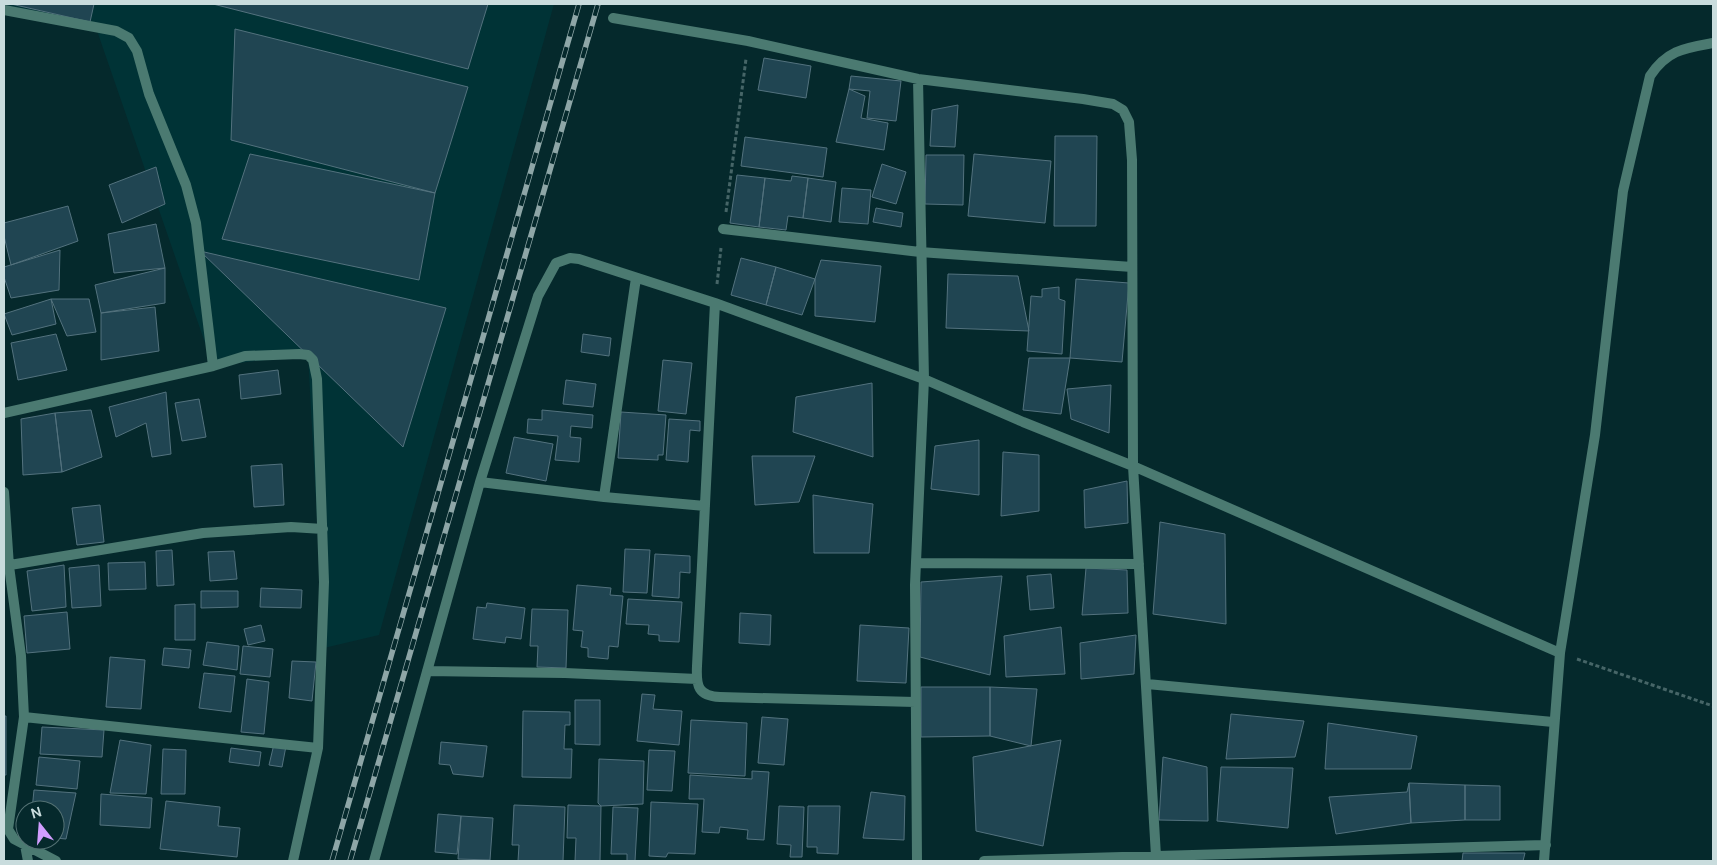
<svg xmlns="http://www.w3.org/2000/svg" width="1717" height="865" font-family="'DM Sans',sans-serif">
  <rect width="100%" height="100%" fill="#05292c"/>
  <!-- built -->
  <path fill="#003336" d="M4,4H554L379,635L324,648L308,355L213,366L95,25L4,9Z"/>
  <!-- building -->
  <path fill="#204552" stroke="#53727e" d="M11,4H94L90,22Z
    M213,4H488L468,69Z
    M235,29L468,87L435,193L231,140Z
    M764,58L811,66L806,98L758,90Z
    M851,76L901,81L896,121L867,118L870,91L849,89Z
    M849,89L865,96L861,118L888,123L884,150L836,142Z
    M958,105L955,147L930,146L932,110Z
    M1055,136H1097L1096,226H1054Z
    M745,137L827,148L823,177L741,166Z
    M250,154L435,193L419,280L222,239Z
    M974,154L1051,161L1045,223L968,216Z
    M926,155H964L963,205L925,204Z
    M882,164L906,172L896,204L872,197Z
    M156,167L165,204L122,223L109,185Z
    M737,175L765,178L759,227L730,223Z
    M792,176L808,178L803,218L788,216L786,230L759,227L765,178L791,181Z
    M808,178L836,182L831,222L803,218Z
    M842,188L871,190L868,224L839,222Z
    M68,206L78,241L11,265L4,236V223Z
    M876,208L903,213L901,227L873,222Z
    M156,224L165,268L114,273L108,234Z
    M60,250L59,290L11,298L4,277V267Z
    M200,251L446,308L403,447Z
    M741,258L776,267L766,305L731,295Z
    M821,260L881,266L875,322L815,316V279Z
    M776,267L815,279L802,315L766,305Z
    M165,268V303L101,313L95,285Z
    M948,274L1018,276L1029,331L946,328Z
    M1076,279L1129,283L1122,362L1070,358Z
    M1059,287V299L1065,301L1062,354L1027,351L1031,296L1042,297V289Z
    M51,299L56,324L12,335L4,314Z
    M51,299H89L96,332L67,336Z
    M155,307L159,351L101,360V313Z
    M56,334L67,370L18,380L11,343Z
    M583,334L611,338L609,356L581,352Z
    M1029,358H1070L1061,414L1023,410Z
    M663,360L692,363L686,414L658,411Z
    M278,370L281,394L241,399L239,375Z
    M566,380L596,384L593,407L563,404Z
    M872,383L873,457L793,432L796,397Z
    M1111,385L1109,433L1071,419L1067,389Z
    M166,392L171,454L152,457L146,423L116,437L109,407Z
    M199,399L206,437L182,441L175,403Z
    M91,410L102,457L62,472L55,413Z
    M542,410L593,415L592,428L571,426L570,437L581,438L579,462L555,460L558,436L527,433L528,419L542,420Z
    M621,412L666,415L663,455H658V460L618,458Z
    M55,413L62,472L23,475L21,419Z
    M669,419L700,421V431L690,430L688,462L666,460Z
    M514,437L553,444L546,481L506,473Z
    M979,440V495L931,489L935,446Z
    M1003,452L1039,455V511L1001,516Z
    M752,456H815L799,502L755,505Z
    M282,464L284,505L254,507L251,466Z
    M1127,481L1128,523L1085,528L1084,490Z
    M813,495L873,504L869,553H814Z
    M100,505L104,542L77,545L72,508Z
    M1160,522L1225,534L1226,624L1153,614Z
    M625,549L650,550L647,593L623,592Z
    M172,550L174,585L157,586L156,551Z
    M234,551L237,579L210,581L208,552Z
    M655,554L690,556V573L680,572L679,598L652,596Z
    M145,562L146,589L109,590L108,563Z
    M64,565L66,607L32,611L27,571Z
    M99,565L101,606L72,608L69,568Z
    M1086,568L1127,570L1128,613L1082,615Z
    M1051,574L1054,608L1030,610L1027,576Z
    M1002,576L990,675L920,657L921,582Z
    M577,585L611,588L610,595L623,596L618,647L609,646L608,659L588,657V648L581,647L583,631L573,630Z
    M261,588L302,590L301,608L260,607Z
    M201,591H238V607L201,608Z
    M628,599L682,602L679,642L659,641V635L648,634L649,625L626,624Z
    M487,603L525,608L521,639L506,637L505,643L473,639L477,607L486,608Z
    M195,604V640H175V605Z
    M532,609L568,610L566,668L537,667L538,646H530Z
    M67,612L70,649L27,653L24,616Z
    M740,613L771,615L770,645L739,643Z
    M261,625L265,641L248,645L244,629Z
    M860,625L909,628L906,683L857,681Z
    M1061,627L1065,674L1006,677L1004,636Z
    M1136,635L1134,674L1081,679L1080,643Z
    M207,642L239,646L237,670L203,665Z
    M243,646L273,649L270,677L240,674Z
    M164,648L191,650L189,668L162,665Z
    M110,657L145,660L141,709L106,707Z
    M292,661L316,662L312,701L289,698Z
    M204,673L235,676L231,712L199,708Z
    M247,679L269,682L264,734L241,732Z
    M921,687H990V736L921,737Z
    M990,687L1037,689L1031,746L990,736Z
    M642,694L655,695L653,709L682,711L679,745L637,741Z
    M575,700H600V745L575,744Z
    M523,711L570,712V725H565L564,749H572L571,778L522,777Z
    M1231,714L1304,721L1295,757L1226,759Z
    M4,716H6V775H4Z
    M762,717L788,719L784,765L758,763Z
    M691,720L747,723L745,776L688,773Z
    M1328,723L1417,736L1411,769H1325Z
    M42,727L104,730L102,757L40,754Z
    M120,740L151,745L146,794L110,793Z
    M1061,740L1043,846L976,831L973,757Z
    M441,742L487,746L483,777L453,774L450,765L439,764Z
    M274,744L286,746L282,767L269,765Z
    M231,748L261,752L259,766L229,762Z
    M163,749L186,750L185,794H161Z
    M649,750L675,751L672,791L647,790Z
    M39,757L80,761L77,789L36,785Z
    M1163,757L1207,767L1208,821L1159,820Z
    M599,759L644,761L643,804L601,806L598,803Z
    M1221,767L1293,768L1288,828L1217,821Z
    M752,771L769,772L764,840L747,839L748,830L720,827L719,833L702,832L704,799H689L690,775L752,779Z
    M1409,783L1465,785V820L1411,823Z
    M1409,783L1411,823L1336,834L1329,797L1407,792Z
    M1465,785L1500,786V820H1465Z
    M34,790L76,793L66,839L55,838V810H32Z
    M871,792L905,796L904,840L863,838Z
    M101,794L152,798L150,828L100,825Z
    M166,801L220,807L218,826L240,828L237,857L160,849Z
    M651,802L698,804L695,854L668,853L666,857L649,856Z
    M514,805L565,807L563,861H518L519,845H512Z
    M568,805L601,806L600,861H575L576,838H567Z
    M779,806L804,807L802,857H790L791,845L777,844Z
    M808,806H840L838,854L817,853V847H807Z
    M613,807L638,808L635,861H627V854H611Z
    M438,814L461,816L457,854L435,852Z
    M461,816L493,818L490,860L458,859Z
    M1463,853H1525L1523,861H1462Z"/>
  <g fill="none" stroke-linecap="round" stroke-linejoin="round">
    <!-- path -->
    <path stroke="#466567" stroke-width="3" stroke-dasharray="4 2.5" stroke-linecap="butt" d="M726,212L746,59
      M717,284L721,248
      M1577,659L1713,706"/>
    <!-- street -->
    <path stroke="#4b7a71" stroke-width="10" d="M4,10L116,31L129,38L137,51L149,94L186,185L196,223L213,366L245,356L299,354L308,355L313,360L317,379L324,582L318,748L293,861
      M613,18L748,41L918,79L1083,99L1113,104L1123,110L1129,122L1132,160L1133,466L1156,856
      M723,229L920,252L1132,267
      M715,303L697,666C696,686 698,696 720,697L915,702
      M4,413L213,366
      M480,482L604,497L705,506
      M4,492L9,566L21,656L24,717L8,829
      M604,497L636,278
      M917,563L1139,564
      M4,566L203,533L291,527L323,529
      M427,671L565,673L697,679
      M1147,684L1553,722
      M24,717L318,748
      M4,823L14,839L56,861
      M25,845L28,861
      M374,861L480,482L538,296L556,263L570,258L579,259L715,303L924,379L1023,422L1133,466L1560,653
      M917,861L915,585L924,379L918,79
      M984,861L1546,845
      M1544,861L1560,653L1595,435L1623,191L1650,76C1667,50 1685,48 1713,43"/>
    <!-- rail casing -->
    <g stroke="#8ea6a7" stroke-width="5.5">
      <path id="rail" d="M332,861L579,4
        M350,861L598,4"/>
    </g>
    <!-- rail -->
    <use href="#rail" stroke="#05292c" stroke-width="4" stroke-dasharray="11" stroke-linecap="butt"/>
  </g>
  <!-- border -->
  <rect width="1717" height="865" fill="none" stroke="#c9dcdd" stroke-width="10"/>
  <!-- north arrow -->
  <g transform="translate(40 825) rotate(343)"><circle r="24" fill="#05292c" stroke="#537173"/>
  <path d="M0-4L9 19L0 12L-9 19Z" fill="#d19dfe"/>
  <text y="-8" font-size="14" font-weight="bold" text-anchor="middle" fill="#c9dcdd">N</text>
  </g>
</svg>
